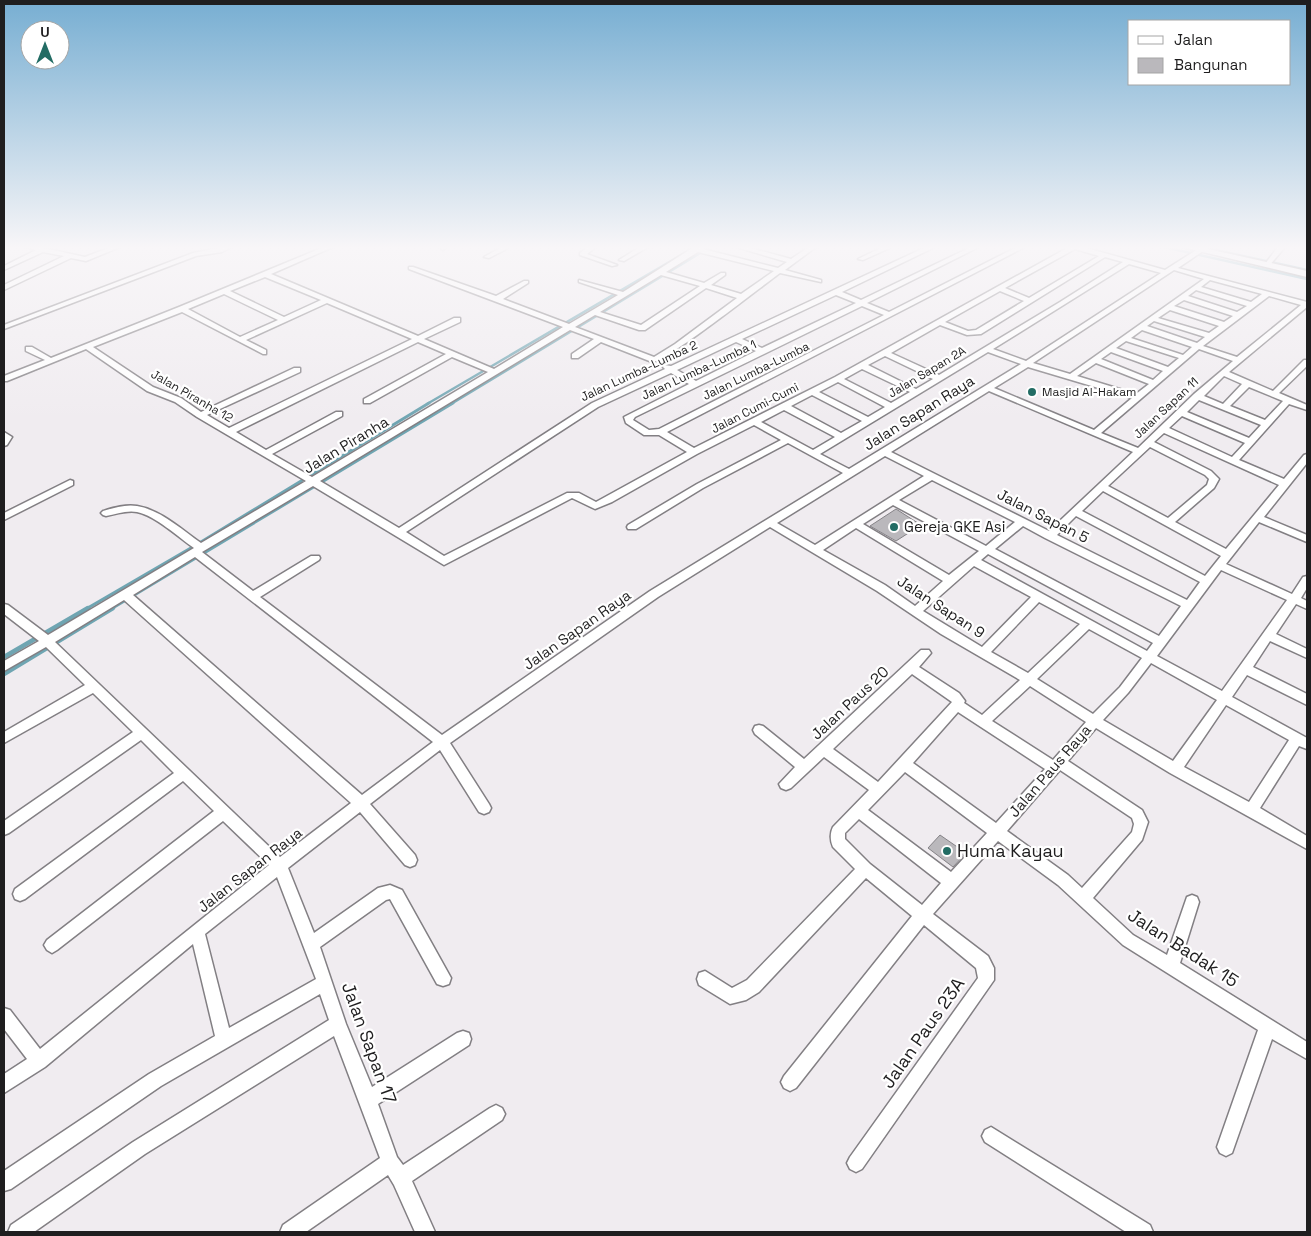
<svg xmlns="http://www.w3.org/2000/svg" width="1311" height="1236" font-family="'Space Grotesk',sans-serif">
  <rect width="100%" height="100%" fill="#f0ecf0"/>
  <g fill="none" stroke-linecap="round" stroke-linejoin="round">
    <!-- stream-far2 -->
    <path stroke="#6fa5b2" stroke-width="2.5" d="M1164,247L1307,279
      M1202,247L1307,270
      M427,404L683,254
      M451,404L710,247"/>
    <!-- stream-far1 -->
    <path stroke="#6fa5b2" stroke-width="3" d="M86,609L196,545L429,403
      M111,609L453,403"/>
    <!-- stream -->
    <path stroke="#6fa5b2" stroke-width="4.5" d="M4,657L88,608
      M4,674L113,608"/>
  </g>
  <!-- building -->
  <path fill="#bab8bc" stroke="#858387" d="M896,509L921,525L896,541L870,526Z
    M940,835L966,853L953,867L928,848Z"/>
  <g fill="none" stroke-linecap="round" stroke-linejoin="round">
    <!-- street casing -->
    <g stroke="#827f83" stroke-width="3">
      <path id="street" d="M26,247H39L85,257L111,247H120L86,261L71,258L4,290V285L64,256L43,252L4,270V266L36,250Z
        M223,247H231L222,252L196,256L4,329V325L193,253Z
        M324,247H333L271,274L418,336L454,318H460V322L424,339L494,369L563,327L409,269V267H413L496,296L524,281H528V283L503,299L569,324L618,295L579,282V280L623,292L694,247H705L703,249L778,268L787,262L736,247H747L791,259L809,247H816L785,270L821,280V282L780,273C762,286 665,363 652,362L601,342L578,358H572V354L594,339L570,330L320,481L399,528L592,403L665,369L663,367L664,365L671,366L926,247H935L842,292L861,300L971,247H979L867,303L889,312L1017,247H1025L667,432L694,448L835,377L1069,247H1083L1165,270L1201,247H1209L1178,268L1307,302V307L1229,372L1273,391L1304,360H1307V366L1279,393L1307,405V410L1289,404L1239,460L1284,479L1304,455L1307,454V463L1264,517L1307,535V542L1259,522L1226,564L1292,594L1303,577L1307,576V588L1301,598L1307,601V609L1296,604L1276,634L1307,649V658L1270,641L1253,667L1307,694V705L1247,675L1232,697L1307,738V749L1299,746L1260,808L1307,836V849L1170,773L1096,728L1068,761L1142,810L1148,822L1142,840L1093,898L1133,935L1167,955L1187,897L1192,895L1197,897L1199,902L1180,963L1307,1042V1059L1272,1039L1232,1153L1226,1156L1220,1153L1217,1147L1258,1030L1123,945L1058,885L998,841L933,914L988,956L994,968V980L862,1169L856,1172L850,1169L847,1163L850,1157L978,978L976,968L924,925L796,1088L790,1091L784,1088L781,1082L784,1076L912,916L866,878L759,992L746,1000L730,1004L699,985L697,979L699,973L705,971L732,988L747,980L855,869L833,847C830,840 830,833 833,827L869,790L824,757L791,788L786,790L781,788L779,784L795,767L755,734L753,730L755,726L759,725L763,726L804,759L921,650H929L931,653L919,667L959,693L965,701L964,703L982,715L1020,680L941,634L877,591L770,527L658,597L450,743L489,804L491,808L489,812L484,814L479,812L440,750L370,804L415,855L417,860L415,865L410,867L405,865L360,812L288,868L314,933L378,888L390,885L402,890L451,978L449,984L443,986L437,984L390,899L386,900L320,947L346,1024L372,1087L457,1033L463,1031L469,1033L471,1039L469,1045L378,1104L397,1157L403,1165L490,1108L496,1105L502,1108L505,1114L502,1120L412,1181L435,1232H415L394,1185L388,1175L306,1232H280L283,1225L380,1158L334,1036L145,1154L34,1232H8L11,1225L133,1142L329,1020L320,994L161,1086L11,1189L4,1191V1171L149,1074L215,1036L193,944L45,1067L4,1093V1074L27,1059L4,1029V1008L10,1010L40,1049L269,865L223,821L57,950L52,953L47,950L44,945L47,940L214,811L183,781L25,899L20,901L15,899L13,894L15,889L174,773L141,740L9,833L4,835V821L133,732L93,693L4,743V732L85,685L46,647L4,671V661L39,641L4,614V604L8,605L48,635L194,548C178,537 156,516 137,512C127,510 116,514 106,516L103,515L101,513L103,511C113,508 126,504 137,506C161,510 182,530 201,543L306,481L197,417L175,402L147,391L86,349L7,381H4V376L45,360L26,351V347H32L51,358L179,307ZM1075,249L1099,256L1029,298L1005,288ZM698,252L774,271L741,294L711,285L725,275V273H721L704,283L666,272ZM1105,257L1123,262L1060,302L939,375L891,353L940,325L967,335L981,334ZM1129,264L1161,273L1026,361L993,349ZM1174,270L1204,279L1070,374L1033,363ZM661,275L700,286L641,325L600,312ZM265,277L321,300L284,317L230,291ZM1210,280L1262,294L1251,302L1201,287ZM706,288L737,298L675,344L654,357L575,327L595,315L639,330H645ZM1196,290L1247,306L1237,312L1188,296ZM1000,291L1024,301L976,330L968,331L945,322ZM224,294L278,320L240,337L188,309ZM836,295L856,303L762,348L742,339ZM1269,296L1301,305L1237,357L1203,346ZM1184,300L1233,316L1224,322L1174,306ZM327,303L412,339L229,428L207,415L300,372V368H294L201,412L181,398L153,387L93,347L182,312L263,354H266V350L246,340ZM862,306L884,315L659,429L649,430L633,420L635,417ZM1170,310L1219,326L1209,333L1158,318ZM1154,321L1205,337L1197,343L1147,326ZM1142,330L1192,347L1183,355L1131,338ZM1126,341L1179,358L1168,367L1116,348ZM418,342L446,354L364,399V403H370L452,357L488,372L312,477L272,454L342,416V412H336L266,450L236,432ZM736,342L756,351L696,381L677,370ZM1199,349L1233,361L1194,394L1138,448L1101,433ZM988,352L1021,364L849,469L820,454ZM1111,352L1163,371L1153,380L1101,359ZM885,356L933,379L916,389L868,365ZM1096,363L1149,384L1136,394L1077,376ZM1028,367L1132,398L1094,430L994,388ZM862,369L910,392L891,403L844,379ZM671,373L689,384L624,417L626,423L644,435H659L687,452L596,502L579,493H567L444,556L406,532L598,407ZM1224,376L1242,384L1223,404L1204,396ZM838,382L885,407L868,417L819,392ZM1249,387L1283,401L1265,420L1230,406ZM989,391L1133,452L1049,531L891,452ZM812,395L862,421L841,433L791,406ZM1199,400L1261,425L1249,438L1187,412ZM784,410L835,437L813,450L761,422ZM1182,416L1245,443L1232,457L1169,428ZM754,425L781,440L697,484L628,525L627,527L628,529H636L703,488L788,443L843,473L650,591L442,735L260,597L319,560L320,558L319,556H311L253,591L202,552L313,486L444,565L572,498L595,509L612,502L697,454ZM1164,433L1279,485L1226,549L1175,522L1214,488L1219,479L1211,471L1154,442ZM1150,447L1205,475L1209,479L1207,485L1168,518L1108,486ZM885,456L924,476L815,545L777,523ZM932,480L1015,522L986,546L899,500ZM1103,491L1221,556L1205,576L1082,511ZM893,505L979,551L949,575L863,524ZM1076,516L1200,582L1187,600L1057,535ZM1023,526L1045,538L1181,606L1159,636L995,549ZM856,528L943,581L915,606L885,585L823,550ZM988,554L1153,643L1147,651L981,560ZM195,557L433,742L362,795L133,595ZM974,566L1031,597L982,647L923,611ZM1221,570L1287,600L1222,691L1157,656ZM124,600L351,803L280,857L55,642ZM1039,602L1080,624L1028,673L991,652ZM1089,629L1142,658L1120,687L1093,714L1037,679ZM1151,663L1217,700L1173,761L1103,720L1128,693ZM912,674L952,702L878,782L833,749ZM1030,686L1086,722L1053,760L992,721ZM1226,705L1289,740L1249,802L1184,767ZM958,712L1045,769L996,823L913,763ZM1060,770L1132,818L1134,824L1132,832L1082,888L1068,875L1007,831ZM905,772L987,833L951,872L868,810ZM859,819L941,883L922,905L870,864L845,839V833ZM277,877L316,979L229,1028L205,934Z
        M440,247H447L443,250Z
        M502,247H510L489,258L484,257Z
        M588,247H596L587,254L617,265L612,266L580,255V253Z
        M640,247H648L624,261L619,260Z
        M883,247H892L863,260L858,259Z
        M1278,247H1285L1269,266H1265V264Z
        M4,432L12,437L7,445L4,446Z
        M70,480L73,481V485L4,520V513Z
        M991,1127L1150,1225L1153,1232H1126L985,1142L982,1136L985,1130Z"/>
    </g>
    <!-- secondary casing -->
    <g stroke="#827f83" stroke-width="3">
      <path id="secondary" d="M1182,247H1199L1307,271V277Z"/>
    </g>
    <!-- street -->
    <use href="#street" fill="#fff" fill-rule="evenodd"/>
    <!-- secondary -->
    <use href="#secondary" fill="#fff" fill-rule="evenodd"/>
  </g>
  <!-- sky -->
  <linearGradient id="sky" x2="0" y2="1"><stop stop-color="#77aed2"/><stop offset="0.59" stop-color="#f8f6f8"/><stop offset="1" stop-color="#f8f6f8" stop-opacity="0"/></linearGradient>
  <rect width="1311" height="420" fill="url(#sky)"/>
  <!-- markers -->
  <g fill="#226c64" stroke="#fff" stroke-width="2">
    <circle cx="1032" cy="392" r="5"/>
    <circle cx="894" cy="527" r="5"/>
    <circle cx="947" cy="851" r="5"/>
  </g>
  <g text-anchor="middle" stroke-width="4.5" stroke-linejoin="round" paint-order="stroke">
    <!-- far-street labels -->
    <g font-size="12" fill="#1f1e1f" stroke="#fff">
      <text transform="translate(699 370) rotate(-25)" y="4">Jalan Lumba-Lumba 1</text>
      <text transform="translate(639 371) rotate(-25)" y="4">Jalan Lumba-Lumba 2</text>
      <text transform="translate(756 371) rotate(-26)" y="4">Jalan Lumba-Lumba</text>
      <text transform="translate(927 372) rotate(-31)" y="4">Jalan Sapan 2A</text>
      <text transform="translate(192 396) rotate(30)" y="4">Jalan Piranha 12</text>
      <text transform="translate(755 408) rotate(-27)" y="4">Jalan Cumi-Cumi</text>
      <text transform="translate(1166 408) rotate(-43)" y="4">Jalan Sapan 11</text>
    </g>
    <!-- far-poi labels -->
    <g font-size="12" fill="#1f1e1f" stroke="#fff" text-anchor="start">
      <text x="1042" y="396">Masjid Al-Hakam</text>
    </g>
    <!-- street labels -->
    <g font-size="15" fill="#1f1e1f" stroke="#fff">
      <text transform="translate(919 413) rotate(-32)" y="5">Jalan Sapan Raya</text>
      <text transform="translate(346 445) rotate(-31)" y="5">Jalan Piranha</text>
      <text transform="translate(1043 516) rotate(27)" y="5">Jalan Sapan 5</text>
      <text transform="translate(941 607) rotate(33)" y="5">Jalan Sapan 9</text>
      <text transform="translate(577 630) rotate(-35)" y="5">Jalan Sapan Raya</text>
      <text transform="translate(850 703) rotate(-43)" y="5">Jalan Paus 20</text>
      <text transform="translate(1050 771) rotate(-49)" y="5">Jalan Paus Raya</text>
      <text transform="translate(250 870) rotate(-38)" y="5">Jalan Sapan Raya</text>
    </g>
    <!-- poi labels -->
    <g font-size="15" fill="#1f1e1f" stroke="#fff" text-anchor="start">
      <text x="904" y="532">Gereja GKE Asi</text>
    </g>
    <!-- near-poi labels -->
    <g font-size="18" fill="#1f1e1f" stroke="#fff" text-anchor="start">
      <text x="957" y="857">Huma Kayau</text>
    </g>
    <!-- near-street labels -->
    <g font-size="18" fill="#1f1e1f" stroke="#fff">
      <text transform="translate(1183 948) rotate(33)" y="6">Jalan Badak 15</text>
      <text transform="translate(923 1033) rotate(-55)" y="6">Jalan Paus 23A</text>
      <text transform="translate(369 1043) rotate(70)" y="6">Jalan Sapan 17</text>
    </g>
  </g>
  <!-- border -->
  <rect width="1311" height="1236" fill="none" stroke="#1f1e1f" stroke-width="10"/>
  <!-- legend -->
  <rect x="1128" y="20" width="162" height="65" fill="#ffffff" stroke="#a5a5a5"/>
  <rect x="1138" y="36" width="25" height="8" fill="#ffffff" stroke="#a5a5a5"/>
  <text x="1174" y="45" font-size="15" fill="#1f1e1f">Jalan</text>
  <rect x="1138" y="58" width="25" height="15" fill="#bab8bc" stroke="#a5a5a5"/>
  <text x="1174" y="70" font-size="15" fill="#1f1e1f">Bangunan</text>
  <!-- north arrow -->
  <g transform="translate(45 45)"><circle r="24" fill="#ffffff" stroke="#a5a5a5"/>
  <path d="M0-4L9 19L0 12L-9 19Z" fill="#226c64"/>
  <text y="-8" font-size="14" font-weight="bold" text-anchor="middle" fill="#1f1e1f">U</text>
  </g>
</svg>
